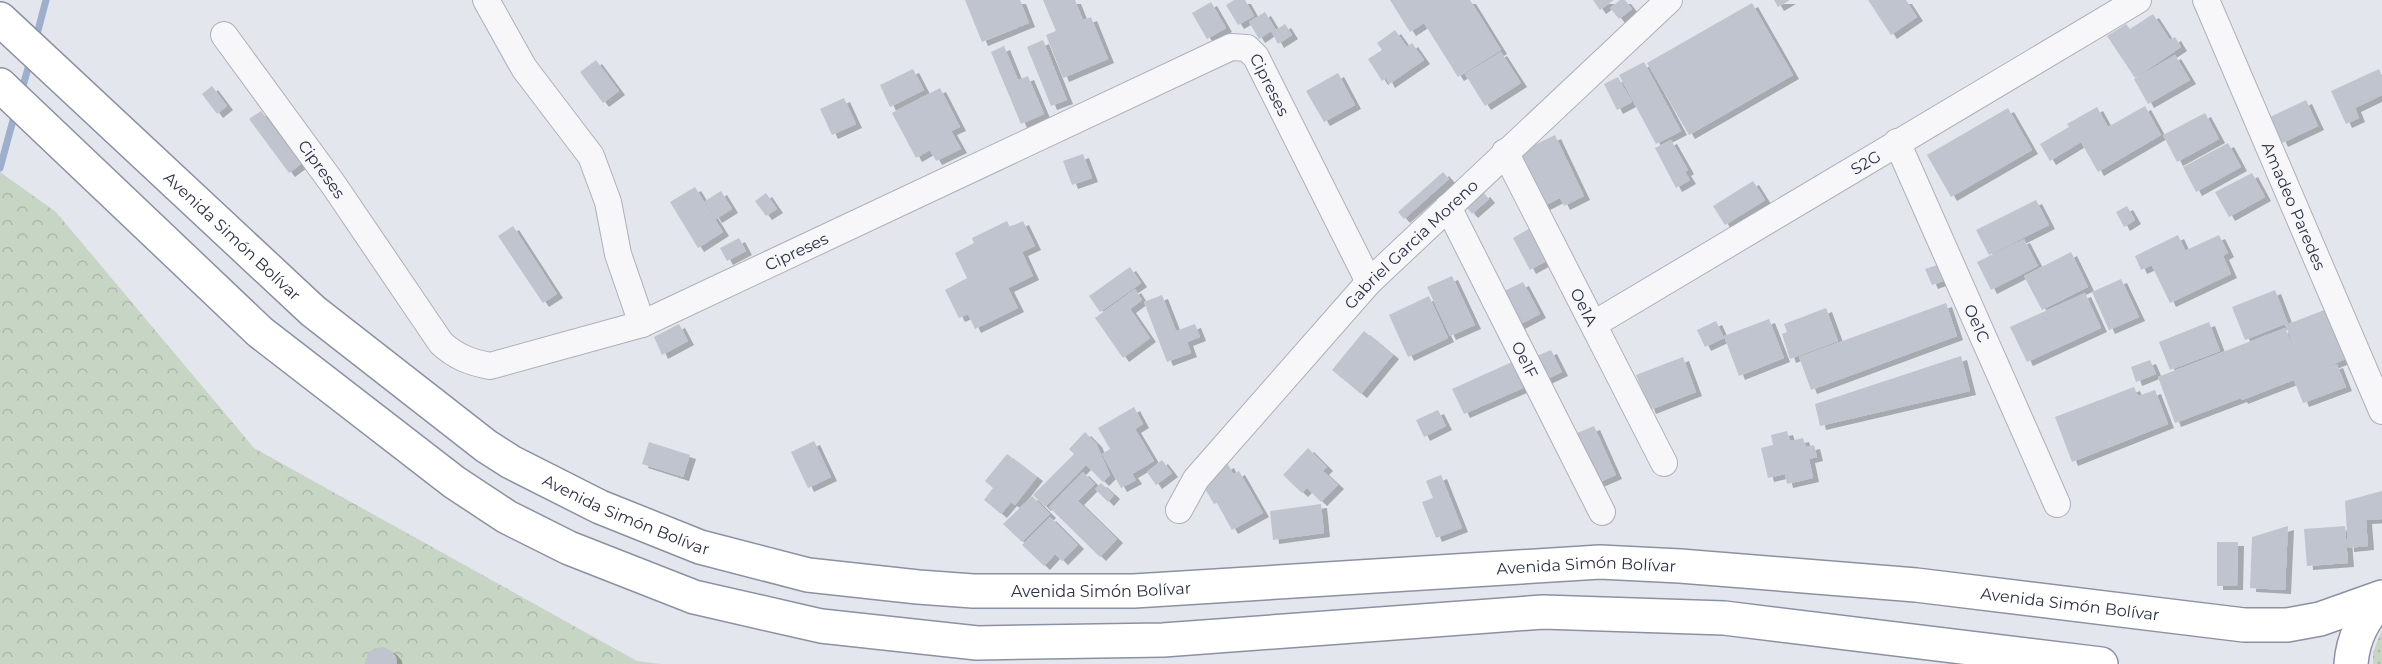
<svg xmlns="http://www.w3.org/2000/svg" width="2382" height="664" font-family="Montserrat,sans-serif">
  <defs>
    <pattern id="grass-dots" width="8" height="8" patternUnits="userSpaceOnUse" patternTransform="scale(1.5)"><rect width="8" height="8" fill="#c7d6c4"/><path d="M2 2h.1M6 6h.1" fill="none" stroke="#abb8aa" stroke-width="1.8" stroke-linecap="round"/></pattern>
    <pattern id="forest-crowns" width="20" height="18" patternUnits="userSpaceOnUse" patternTransform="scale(1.5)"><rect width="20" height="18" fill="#c7d6c4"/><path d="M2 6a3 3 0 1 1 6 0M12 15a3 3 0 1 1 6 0" fill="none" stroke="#abb8aa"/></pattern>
    <filter id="shadow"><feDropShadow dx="6" dy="4" stdDeviation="0" flood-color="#0004"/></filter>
  </defs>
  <rect width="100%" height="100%" fill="#e3e6ec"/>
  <!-- grass -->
  <path fill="url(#grass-dots)" d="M2382,630V664H2373V652Z"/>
  <!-- forest -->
  <path fill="url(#forest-crowns)" d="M0,172L56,212L254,448L637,661L661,664H0Z"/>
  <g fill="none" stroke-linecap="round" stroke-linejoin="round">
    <!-- stream -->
    <path stroke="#9eafcd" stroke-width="7" d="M36,38L46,0
      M21,93L30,61
      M0,168L15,113"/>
  </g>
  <!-- building -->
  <path fill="#c0c4cf" filter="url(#shadow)" d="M965,0H1020L1029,23L982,42Z
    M1043,0H1075L1083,20L1091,17L1108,59L1063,78L1046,35L1056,31Z
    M1234,0H1245L1254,16L1238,25L1226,5Z
    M1390,0H1470L1501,50L1458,77L1424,23L1410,32Z
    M1593,0H1614L1600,10Z
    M1620,0H1625L1632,9L1619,19L1610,8Z
    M1774,0H1790L1778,7Z
    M1868,0H1906L1917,17L1891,35Z
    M1211,2L1226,28L1207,39L1192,13Z
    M1752,3L1793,75L1689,135L1647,63Z
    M1265,12L1276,30L1285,24L1292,35L1278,44L1271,31L1259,39L1249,22Z
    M2153,14L2170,40L2175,37L2181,47L2135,78L2107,36L2126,24L2130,29Z
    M1395,30L1407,47L1412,43L1424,60L1389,84L1386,78L1382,81L1368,59L1382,50L1377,43Z
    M1043,40L1067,100L1051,106L1027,47Z
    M1004,46L1018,80L1028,76L1044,114L1021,124L991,52Z
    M1501,52L1521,83L1485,106L1465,74Z
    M2175,55L2190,80L2148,104L2134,79Z
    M596,60L619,91L603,103L580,72Z
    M1644,62L1681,131L1656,144L1619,75Z
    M913,69L924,90L890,107L880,85Z
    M2379,69L2382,76V95L2355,108L2359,118L2346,124L2331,91Z
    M1338,73L1355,105L1324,122L1306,91Z
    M1618,77L1632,102L1617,110L1604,84Z
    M212,86L227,106L217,114L202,94Z
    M940,88L960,127L951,131L961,149L936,161L930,150L916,158L892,113Z
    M844,98L856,124L832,135L820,109Z
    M2306,100L2318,126L2282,143L2270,117Z
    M2145,106L2161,135L2098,172L2081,142L2050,161L2040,144L2069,127L2067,124L2097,107L2108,127Z
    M2008,108L2032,150L1951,197L1927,155Z
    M261,111L301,164L289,173L249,119Z
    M2205,113L2219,139L2177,162L2163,135Z
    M1555,135L1584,196L1564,206L1560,198L1540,208L1514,155Z
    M1671,140L1688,170L1685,172L1690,180L1676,188L1655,148Z
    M2228,143L2241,167L2196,192L2183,167Z
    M1083,154L1092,178L1072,185L1063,161Z
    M1443,172L1449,179L1404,219L1398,212Z
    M2252,173L2265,197L2229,217L2215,192Z
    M1753,181L1765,200L1725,225L1713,206Z
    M695,187L723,232L698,248L670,202Z
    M721,191L732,209L716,219L705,201Z
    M766,193L777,209L766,216L755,201Z
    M1484,193L1489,199L1472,214L1466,207Z
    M2036,200L2049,225L1989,255L1976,230Z
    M2127,206L2135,220L2124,227L2116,212Z
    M1007,221L1010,227L1023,221L1035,246L1022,252L1033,276L1008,288L1018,308L975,329L968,314L959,318L945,290L967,278L955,253L974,243L972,238Z
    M513,226L557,294L543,303L498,236Z
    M1532,227L1550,259L1530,270L1513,238Z
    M2178,235L2185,250L2141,270L2135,256Z
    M2219,235L2228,253L2223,256L2231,274L2170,303L2152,266Z
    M739,238L746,251L727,261L720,248Z
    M2024,239L2038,266L1991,290L1977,262Z
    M2071,252L2088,287L2042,310L2024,276Z
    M1937,265L1943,281L1932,285L1925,269Z
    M1130,267L1141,283L1100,312L1089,296Z
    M1452,276L1475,325L1450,336L1427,287Z
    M2121,279L2139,317L2109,330L2092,292Z
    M1523,282L1540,314L1517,326L1500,293Z
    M1135,289L1142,300L1130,309L1150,338L1123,358L1095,318Z
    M2275,290L2288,324L2332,307L2351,357L2311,373L2337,364L2346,387L2303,403L2294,380L2242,400L2241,398L2175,423L2158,377L2285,328L2305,376L2285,324L2245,340L2232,307Z
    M2085,293L2101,328L2027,362L2010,327Z
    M1162,295L1176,331L1195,324L1200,337L1187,342L1191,353L1167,362L1144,302Z
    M1429,296L1448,338L1408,357L1389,315Z
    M1946,303L1957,336L1811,390L1799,357Z
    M1826,308L1838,341L1790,359L1782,334L1787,332L1784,324Z
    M1769,319L1784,358L1739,376L1724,336Z
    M1716,321L1724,338L1705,347L1697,330Z
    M2209,322L2220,351L2170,370L2159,342Z
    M679,324L688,341L662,355L654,337Z
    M1364,331L1393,355L1361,394L1332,370Z
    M1551,350L1562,372L1543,381L1532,358Z
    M1961,356L1970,391L1820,426L1815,404Z
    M1683,357L1696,392L1650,410L1636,375Z
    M2150,360L2156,374L2136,382L2131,367Z
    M1512,362L1523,388L1464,414L1452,389Z
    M2134,387L2138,396L2155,390L2168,424L2072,462L2055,417Z
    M1134,407L1143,424L1135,429L1154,461L1132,474L1136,480L1121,488L1102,454L1110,449L1098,428Z
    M1438,410L1446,426L1424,437L1416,420Z
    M1594,426L1616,475L1593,485L1570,436Z
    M1787,431L1790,441L1803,438L1806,447L1814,445L1817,457L1809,459L1813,478L1787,484L1785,474L1768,478L1761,448L1773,445L1771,435Z
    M1085,432L1096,443L1110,475L1103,482L1086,465L1045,507L1033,495L1074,454L1069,449Z
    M814,441L831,477L808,488L791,452Z
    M649,442L690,455L683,477L642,464Z
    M1308,448L1327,467L1323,471L1338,485L1321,502L1307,488L1302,493L1283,475Z
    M1007,454L1037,477L1015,505L1011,502L1001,514L984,500L993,488L985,481Z
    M1162,460L1172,473L1156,485L1147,472Z
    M1228,464L1233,474L1239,471L1263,513L1232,530L1217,503L1214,504L1200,480Z
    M1083,472L1095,484L1078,501L1117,539L1100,557L1049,507Z
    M1441,475L1462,528L1436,538L1422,502L1433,498L1426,481Z
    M1101,483L1114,495L1108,502L1095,489Z
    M2382,491V519L2366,520L2368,546L2348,548L2345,501Z
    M1032,496L1050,514L1022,542L1003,524Z
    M1321,504L1324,533L1273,540L1270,511Z
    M1050,517L1078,545L1062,561L1055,554L1044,566L1022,545Z
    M2288,526L2285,590L2250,588L2252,537Z
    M2345,526L2348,563L2307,566L2304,529Z
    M2217,542H2238L2237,586H2217Z
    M384,647L391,651L396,657L397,664H365L368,653L375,648Z"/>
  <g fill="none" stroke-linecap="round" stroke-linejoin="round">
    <!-- minor casing -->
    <g stroke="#acb0ba" stroke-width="28">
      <g id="minor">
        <path d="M486,0L524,68L591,156L608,202L618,254L642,324"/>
        <path id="s1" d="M2206,0L2382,411"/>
        <path id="s2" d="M224,35L333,184L441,343C456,357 470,362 490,366L642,324L1231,47L1247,48L1256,57L1369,282"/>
        <path id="s3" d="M1897,142L2057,504"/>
        <path id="s4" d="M1505,152L1664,463"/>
        <path id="s5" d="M1448,207L1602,512"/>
        <path id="s6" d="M1594,324L2138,0"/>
        <path id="s7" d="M1179,510L1196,479L1369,282L1669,0"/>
      </g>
    </g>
    <!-- trunk casing -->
    <g stroke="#8a91a3" stroke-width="36">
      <g id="trunk">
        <path id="s8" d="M0,19L313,311L486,446L511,462L600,507L700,547L808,575L918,587L973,591H1134L1600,562L1680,566L1916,585L2244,625H2287L2320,619L2382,597"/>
        <path d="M0,85L260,332L454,482L507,517L569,548L694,597L821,626L977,643L1163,640L1543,612L1724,618L2101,664"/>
        <path d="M2351,664C2353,637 2364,618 2382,598"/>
      </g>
    </g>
    <!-- minor -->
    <use href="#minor" stroke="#f7f7fa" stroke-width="26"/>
    <!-- trunk -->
    <use href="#trunk" stroke="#fff" stroke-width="33"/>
  </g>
  <g text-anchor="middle" stroke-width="5" stroke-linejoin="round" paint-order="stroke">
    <!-- street labels -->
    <g font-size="16" fill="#2a3145" stroke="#f3f5f9">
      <text dy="6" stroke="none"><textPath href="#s2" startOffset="1300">Cipreses</textPath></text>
      <text dy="6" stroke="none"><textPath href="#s6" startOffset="316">S2G</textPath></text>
      <text dy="6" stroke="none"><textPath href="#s2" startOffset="166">Cipreses</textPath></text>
      <text dy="6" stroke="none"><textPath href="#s1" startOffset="224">Amadeo Paredes</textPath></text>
      <text dy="6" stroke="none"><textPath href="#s8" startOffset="318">Avenida Simón Bolívar</textPath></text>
      <text dy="6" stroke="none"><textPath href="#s7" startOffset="354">Gabriel Garcia Moreno</textPath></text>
      <text dy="6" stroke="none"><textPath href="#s2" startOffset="760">Cipreses</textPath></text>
      <text dy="6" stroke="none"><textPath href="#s4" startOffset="174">Oe1A</textPath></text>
      <text dy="6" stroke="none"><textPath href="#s3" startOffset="198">Oe1C</textPath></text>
      <text dy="6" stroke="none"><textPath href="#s5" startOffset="171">Oe1F</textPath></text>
      <text dy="6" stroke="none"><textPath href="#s8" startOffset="804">Avenida Simón Bolívar</textPath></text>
      <text dy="6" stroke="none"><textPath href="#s8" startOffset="1776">Avenida Simón Bolívar</textPath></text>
      <text dy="6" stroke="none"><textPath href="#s8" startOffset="1290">Avenida Simón Bolívar</textPath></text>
      <text dy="6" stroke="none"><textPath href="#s8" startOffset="2262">Avenida Simón Bolívar</textPath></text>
    </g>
  </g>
</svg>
